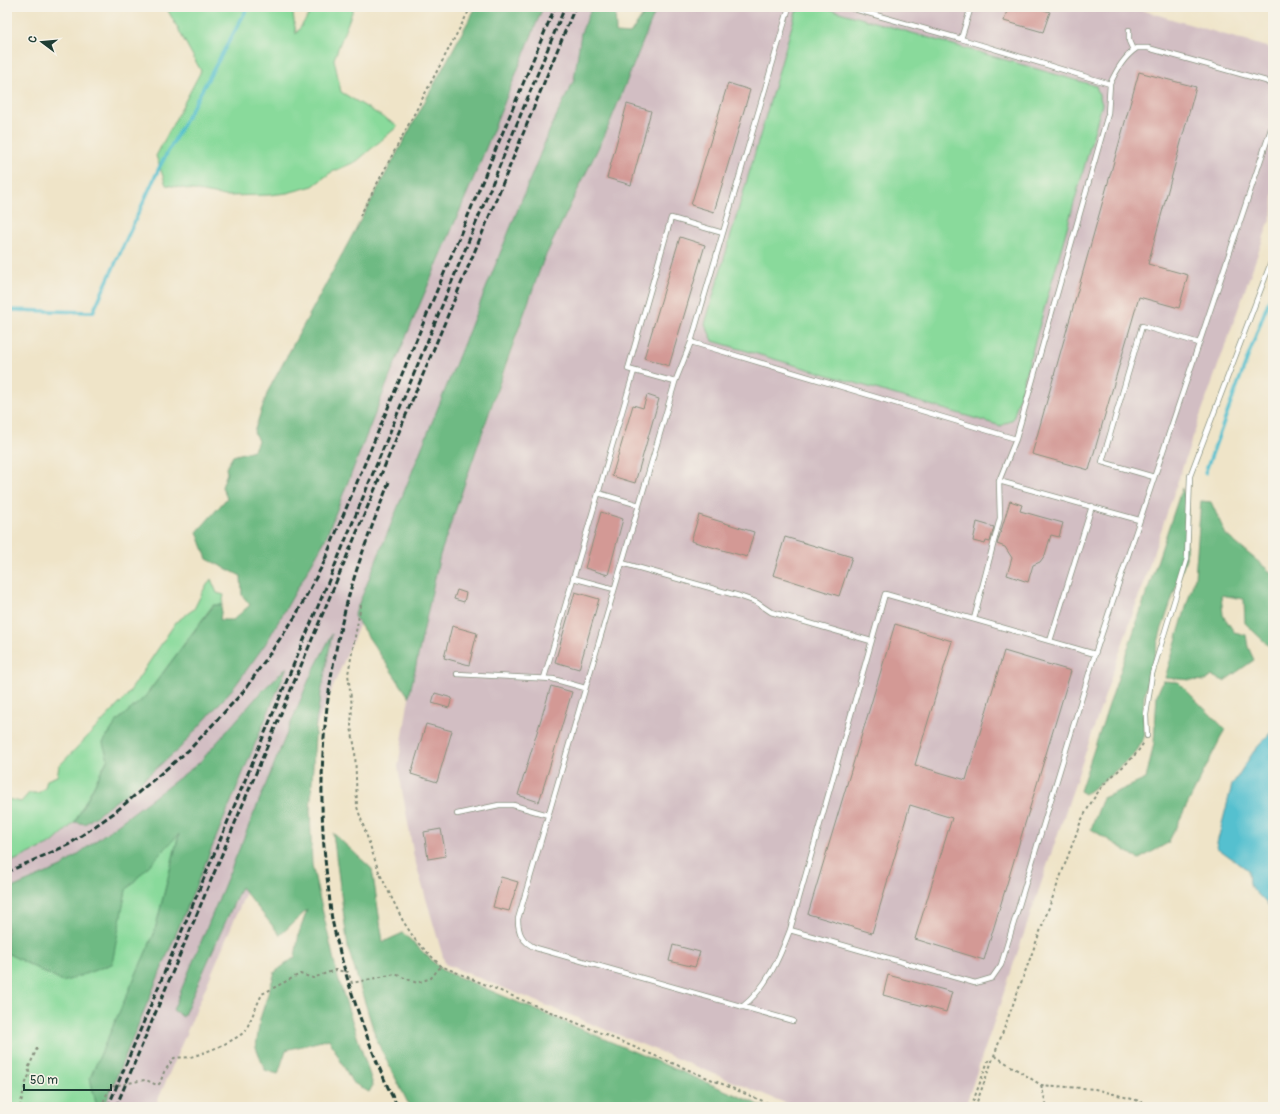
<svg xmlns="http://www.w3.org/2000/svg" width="1280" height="1114" font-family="Pangolin,sans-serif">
  <rect width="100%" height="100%" fill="#f7f3e8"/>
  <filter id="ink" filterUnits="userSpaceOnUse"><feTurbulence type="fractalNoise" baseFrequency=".025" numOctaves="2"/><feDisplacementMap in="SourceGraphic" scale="8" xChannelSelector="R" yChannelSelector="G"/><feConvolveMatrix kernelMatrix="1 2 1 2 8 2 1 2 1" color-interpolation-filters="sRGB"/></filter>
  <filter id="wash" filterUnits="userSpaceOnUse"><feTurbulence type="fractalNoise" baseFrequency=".012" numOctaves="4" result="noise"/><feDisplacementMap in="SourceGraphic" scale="16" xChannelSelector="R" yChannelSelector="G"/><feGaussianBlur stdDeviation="0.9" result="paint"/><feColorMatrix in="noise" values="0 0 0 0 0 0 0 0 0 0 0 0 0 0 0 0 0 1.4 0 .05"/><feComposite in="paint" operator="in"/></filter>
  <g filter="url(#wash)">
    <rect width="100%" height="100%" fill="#efe4c8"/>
    <!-- industrial -->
    <path fill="#d2bec3" d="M533,7H621L155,1107H7V857L260,641Z
      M657,7H1131L1273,49V211L1198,422L965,1107H795L445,964L414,857L398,767L409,697L440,555L543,261L606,132Z"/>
    <!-- green -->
    <path fill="#89da9b" stroke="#548c68" d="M166,7H292L296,34L310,13L328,10L331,7H354L334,59L341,92L398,126L357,161L330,173L313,186L287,193L269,195L225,196L166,185L156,156L201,71Z
      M804,7H822L1096,86L1102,104L1013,419L1001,426L713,341L705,324L796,12Z
      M211,579L217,593L224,595L222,605H213L144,698L117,721L103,743L108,758L75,822L52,843L7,864V799L21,802L29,793H38L45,788L47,780L57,776L59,766L126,697L176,622L194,609L203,591Z
      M179,833L154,934L90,1078L97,1107H7V953L63,982L111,964L126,890Z"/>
    <!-- forest -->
    <path fill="#6eba83" stroke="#467c5c" d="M476,7H543L477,170L400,351L324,542L266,643L235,686L179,749L127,793L85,824L75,822L108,759L103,743L117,721L144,698L214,605H222L220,620H233L250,605L242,595L241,576L207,559L197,532L227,498L222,487L227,473L226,468L233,456L254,450L258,441L254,432L268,391Z
      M592,7H615L616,33L630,34L646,11L647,7H657L606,132L543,261L507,361L440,555L409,697L354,616L551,127L574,80L581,33Z
      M1182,488L1187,505L1186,558L1161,631L1144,696L1143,716L1145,735L1136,753L1107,778L1085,794L1080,791Z
      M1201,501L1211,502L1226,535L1273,574V646L1270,647L1245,623L1244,599L1221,595L1223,615L1234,632L1246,635L1248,647L1254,660L1224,681L1212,676L1205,681L1165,678L1195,577Z
      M332,634L316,721L310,811L312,865L338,978L373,1085L369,1092L352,1082L329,1039L286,1050L278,1074L265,1070L256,1047L260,1019L275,972L295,957L299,933L307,910L280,935L241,887L183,1017L173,1010L310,677Z
      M287,667L104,1107H97L90,1078L154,934L179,834L126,890L112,964L63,982L7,953V890L61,867L199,763L262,691Z
      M1163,681L1178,682L1225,729L1168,843L1139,859L1091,829L1103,798L1146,779L1154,743L1157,695Z
      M333,833L372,869L383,942L403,933L442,970L764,1107H410L377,1041L348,948Z"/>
    <!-- water -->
    <path fill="#54c0cf" stroke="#3a7e82" d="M1273,730V910L1249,885L1248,870L1216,847L1232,785L1254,751Z"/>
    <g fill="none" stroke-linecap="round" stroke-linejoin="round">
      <!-- stream -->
      <path stroke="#54c0cf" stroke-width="3.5" d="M7,310L93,312L160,166L248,7
        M1205,473L1273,289"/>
    </g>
    <g id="blocks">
      <!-- building -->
      <path fill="#d39995" d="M1008,7H1035L1050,12L1043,32L1004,21Z
        M1139,72L1196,87L1148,264L1188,275L1179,308L1139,297L1089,470L1032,454Z
        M728,83L750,90L714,212L691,205Z
        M627,104L651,111L631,185L607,178Z
        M680,237L705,245L669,366L644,358Z
        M647,395L659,399L635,483L612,476L633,405L643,408Z
        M1010,501L1022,505L1020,511L1063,523L1059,537L1051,535L1045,555L1040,562L1033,565L1028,582L1007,575L1012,558L1005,547L997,544Z
        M601,512L623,519L608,575L585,568Z
        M699,515L754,532L747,557L691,541Z
        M977,522L994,527L990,542L986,541L985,544L973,541Z
        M785,537L852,557L839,596L773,575Z
        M457,590L466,593L464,602L454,599Z
        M575,592L599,599L579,669L555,662Z
        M895,624L952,641L915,765L966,780L1004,651L1071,671L984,960L915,939L952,818L910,805L872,933L808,914Z
        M452,626L477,633L469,665L444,658Z
        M551,686L572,692L539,802L518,795Z
        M435,693L452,698L449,708L432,703Z
        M426,724L452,731L437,782L411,774Z
        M441,829L446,856L428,859L424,832Z
        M501,877L518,882L509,911L493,907Z
        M673,945L700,952L695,967L669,961Z
        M888,975L952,992L946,1012L883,995Z"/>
    </g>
  </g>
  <g filter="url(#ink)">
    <use href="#blocks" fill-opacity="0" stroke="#87907e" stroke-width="1"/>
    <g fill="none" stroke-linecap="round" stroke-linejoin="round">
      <!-- lane casing -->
      <g stroke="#87907e" stroke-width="6">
        <path id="lane" d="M789,7L691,342L675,382L518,919C518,933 522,942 536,948L793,1021
          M847,7L961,39
          M971,7L961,39L1110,84L1108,114L1016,439L999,481L1139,520
          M1129,30V41L1133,50
          M1110,84C1117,69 1124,57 1137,48H1148L1266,81L1273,86
          M691,342L1016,439
          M675,382L628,369L671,218L723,233
          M1272,459L1273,456
          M1154,477L1102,462L1142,326L1199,343
          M598,493L639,505
          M622,563L739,596L756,602L771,612L871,641
          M573,578L614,589
          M974,619L1000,518L999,481
          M1050,641L1092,506
          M457,674L553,679L585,688
          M544,678L634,371
          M1147,736L1146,715L1152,674L1187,559L1190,476L1273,257
          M457,814L499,805H513L548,815
          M790,930L975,983L992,978L1001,965L1095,654L1273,123
          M742,1007C767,987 779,959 790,930L885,594L1095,654"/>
      </g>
      <!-- path -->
      <path stroke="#87907e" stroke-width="2" stroke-dasharray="3 3" stroke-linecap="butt" d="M360,216L471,7
        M361,605L348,674L352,706L351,727L355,749L357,807L379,872L403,921L416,941L441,966L777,1107
        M995,1056L1041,1085L1095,1089L1136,1100L1153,1107
        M1041,1085L1047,1107
        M20,1107L25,1085L30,1073L28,1069L38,1046
        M101,1107L110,1087C113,1086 143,1080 145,1080C150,1081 153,1084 158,1085L160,1083L164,1072L174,1058C179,1057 185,1058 190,1057C203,1054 238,1040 246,1030L262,994L300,974L313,978L335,970L348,972L352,983L395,974L417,983L431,978L441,966
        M971,1107L988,1061L993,1060
        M975,1107L1081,821C1089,806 1097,791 1109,779C1122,767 1135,758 1144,742"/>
      <!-- lane -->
      <use href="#lane" stroke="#fff" stroke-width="4.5"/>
      <!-- rail -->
      <path stroke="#1f3d34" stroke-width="3" stroke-dasharray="6 3" stroke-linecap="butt" d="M389,482C372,526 355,569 344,614C322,702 316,795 328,885C330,898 330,911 333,924C340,956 350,989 361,1020C372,1050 383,1080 398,1107
        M325,559L555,7
        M7,872L68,845L114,813L190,749L244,691L295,617L328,555
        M108,1107L329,580L565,7
        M116,1107L484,229L575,7"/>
    </g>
  </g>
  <!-- margin -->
  <rect width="1280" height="1114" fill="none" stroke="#f7f3e8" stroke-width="24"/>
  <!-- north arrow -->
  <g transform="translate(42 42) rotate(286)" stroke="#f7f3e8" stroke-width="3" paint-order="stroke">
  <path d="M0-3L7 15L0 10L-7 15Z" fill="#1f3d34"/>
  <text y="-6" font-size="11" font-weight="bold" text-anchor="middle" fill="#1f3d34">С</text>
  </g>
  <!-- scale -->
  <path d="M24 1084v6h87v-6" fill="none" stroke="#1f3d34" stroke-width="2"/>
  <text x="30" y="1084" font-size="12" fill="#1f3d34" stroke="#f7f3e8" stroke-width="3" paint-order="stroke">50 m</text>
</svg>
